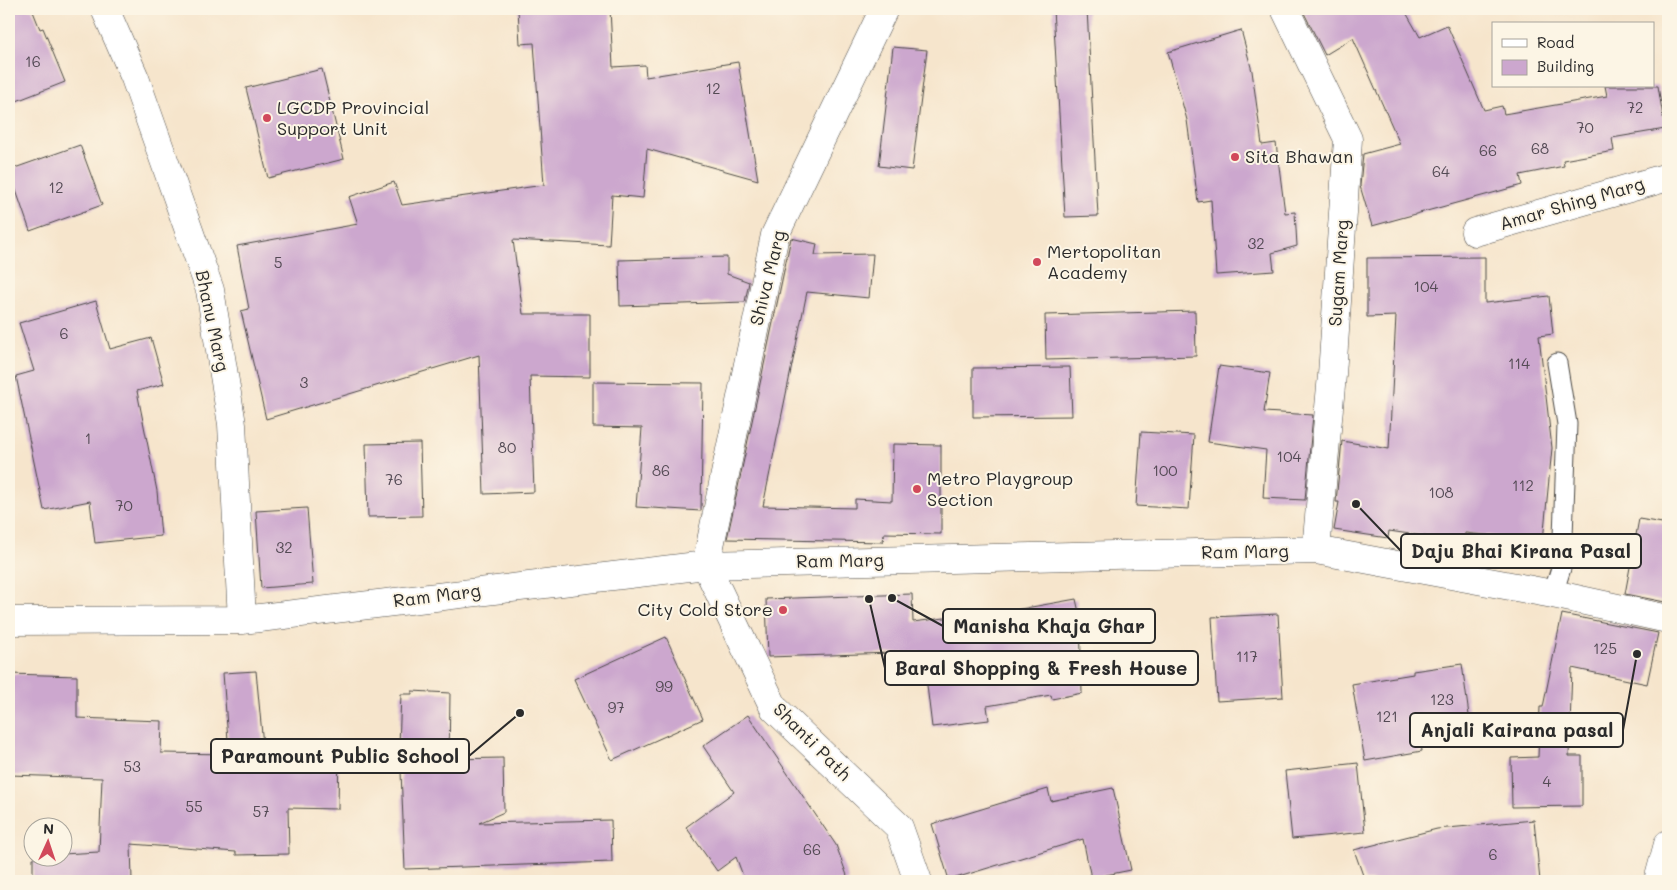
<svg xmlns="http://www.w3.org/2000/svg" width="1677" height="890" font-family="Mali,sans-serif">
  <rect width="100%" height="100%" fill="#fcf5e5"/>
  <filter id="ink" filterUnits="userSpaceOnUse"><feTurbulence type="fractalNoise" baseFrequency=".02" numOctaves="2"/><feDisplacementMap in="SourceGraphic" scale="10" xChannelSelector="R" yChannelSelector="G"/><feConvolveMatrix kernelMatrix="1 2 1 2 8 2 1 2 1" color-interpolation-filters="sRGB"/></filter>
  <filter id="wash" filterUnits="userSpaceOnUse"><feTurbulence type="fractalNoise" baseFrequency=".0096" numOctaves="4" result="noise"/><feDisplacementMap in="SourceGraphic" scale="20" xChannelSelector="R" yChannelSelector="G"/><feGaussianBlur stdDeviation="1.12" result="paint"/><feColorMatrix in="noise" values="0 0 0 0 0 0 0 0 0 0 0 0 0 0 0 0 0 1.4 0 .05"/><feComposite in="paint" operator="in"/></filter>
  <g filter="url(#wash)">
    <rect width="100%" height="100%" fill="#f6e5cc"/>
    <g id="blocks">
      <!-- building -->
      <path fill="#cca7ce" d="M9,9H32L40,29L43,28L65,82L9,104Z
        M518,9H610L613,67L645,65L646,77L738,62L758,180L647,149L643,198L612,195L609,245L513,240L523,314H590V377L530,376L534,492L484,494L479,355L266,419L241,311L249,309L237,246L358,224L349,197L394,182L402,205L544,185L534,43L520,44Z
        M1053,9H1087L1098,216L1065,217Z
        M1302,9H1404L1420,37L1447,25L1484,110L1502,106L1504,114L1607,96L1605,86H1658L1665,129L1612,138L1614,151L1563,160L1564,166L1520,175L1522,185L1372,226L1360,186L1363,154L1400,144L1353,38L1325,55Z
        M1241,30L1252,71L1262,145L1276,143L1285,213L1295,212L1297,246L1272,253L1274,271L1216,275L1211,200L1198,202L1187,120L1168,52Z
        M893,47L927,50L912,170L879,166Z
        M322,69L344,159L268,178L246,88Z
        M80,145L102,205L30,231L9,170Z
        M791,238L817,244L815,255L873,254L869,298L807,292L763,506L855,508V499L892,501L893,444L941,445V534L884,533L883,542L727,539Z
        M727,257V274L749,282L745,302L620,306L619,260Z
        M1485,257V303L1549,296L1553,334L1539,336L1552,448L1543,541L1465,533L1464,542L1389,531L1388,538L1334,530L1339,502H1336L1342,441L1389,449L1396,316L1367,317V258Z
        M96,301L110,349L151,338L164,384L137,391L157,491L161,536L95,543L90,501L44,510L16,376L34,371L19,323Z
        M1195,311L1196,356L1046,360L1045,315Z
        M1219,366L1270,373L1264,412L1313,415L1305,500L1263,498L1266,450L1208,442Z
        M1070,367L1072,416L973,417V368Z
        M593,382L703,383L701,511L636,507L642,428L593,427Z
        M1141,432L1194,435L1189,509L1136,506Z
        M420,443L422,516L368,517L366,444Z
        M307,508L313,584L261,588L256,511Z
        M1639,519L1668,524V586L1665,602L1625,594Z
        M912,594L913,622L976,614V617L1076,599L1080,617L1082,693L1052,699L1051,695L987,706L989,720L932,727L923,652L768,657L766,599Z
        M1278,614L1283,697L1217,701L1212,617Z
        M1562,614L1658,633L1647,684L1572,668L1569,756H1582V806L1512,807L1511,758L1538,757L1540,707H1543Z
        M666,637L703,719L612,760L574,679Z
        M1462,664L1471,730L1420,737L1422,751L1365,761L1352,684L1413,674V671Z
        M256,671L263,745H339L338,809L288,808L289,854L236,855V852L131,844L132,881H33V858H62V854L99,852L102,778L10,775V674L77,676V718L162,721L161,753L229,754L223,673Z
        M412,691L450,693L449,759L503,758L504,812L479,823L611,820L612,862L405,869L401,771H398L401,694H412Z
        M748,715L836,845L849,881H745L736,857L717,871L686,827L734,792L703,746Z
        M1358,763L1365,832L1292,839L1285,771Z
        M1113,788L1131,870L1091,878L1083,839L949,880L932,824L1048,789L1051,801Z
        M1534,820L1540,881H1365L1354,850L1437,829Z"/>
    </g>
  </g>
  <g filter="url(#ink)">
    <use href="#blocks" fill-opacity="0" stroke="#494743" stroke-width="1"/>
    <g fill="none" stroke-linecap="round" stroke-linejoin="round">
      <!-- lane casing -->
      <g stroke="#494743" stroke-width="21">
        <path id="lane" d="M1553,594L1562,565L1567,424L1557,363"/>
      </g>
      <!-- street casing -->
      <g stroke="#494743" stroke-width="29">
        <path id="street" d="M105,9L135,78L210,290L232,424L242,620
          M884,9L775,235L706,565L774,708L899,827L918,881
          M1285,9L1348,139L1332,375L1316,550
          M1475,232L1668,177
          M9,621L242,620L706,565L1316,550L1553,594L1668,619
          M1658,881L1668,844"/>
      </g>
      <!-- lane -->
      <use href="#lane" stroke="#fff" stroke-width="19"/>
      <!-- street -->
      <use href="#street" stroke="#fff" stroke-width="28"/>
    </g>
  </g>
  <!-- markers -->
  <g fill="#d1495b" stroke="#fcf5e5" stroke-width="2">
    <circle cx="267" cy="118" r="5"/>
    <circle cx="1235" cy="157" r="5"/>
    <circle cx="1037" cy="262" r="5"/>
    <circle cx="917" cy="489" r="5"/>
    <circle cx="783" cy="610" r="5"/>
  </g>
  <g text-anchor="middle" stroke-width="4" stroke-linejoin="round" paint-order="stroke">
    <!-- number labels -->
    <g font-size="15" fill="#534a54">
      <text x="33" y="67">16</text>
      <text x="713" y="94">12</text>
      <text x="1635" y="113">72</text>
      <text x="1585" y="133">70</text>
      <text x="1540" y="154">68</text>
      <text x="1488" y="156">66</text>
      <text x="1441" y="177">64</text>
      <text x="56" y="193">12</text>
      <text x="1256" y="249">32</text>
      <text x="278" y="268">5</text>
      <text x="1426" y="292">104</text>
      <text x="64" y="339">6</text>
      <text x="1519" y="369">114</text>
      <text x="304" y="388">3</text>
      <text x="88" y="444">1</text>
      <text x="507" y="453">80</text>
      <text x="1289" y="462">104</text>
      <text x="661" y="476">86</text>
      <text x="1165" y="476">100</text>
      <text x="394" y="485">76</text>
      <text x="1523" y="491">112</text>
      <text x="1441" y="498">108</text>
      <text x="124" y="511">70</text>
      <text x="284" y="553">32</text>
      <text x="1605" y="654">125</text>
      <text x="1247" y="662">117</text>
      <text x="664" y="692">99</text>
      <text x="1442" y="705">123</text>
      <text x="616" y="713">97</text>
      <text x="1387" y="722">121</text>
      <text x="132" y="772">53</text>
      <text x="1547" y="787">4</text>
      <text x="194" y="812">55</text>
      <text x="261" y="817">57</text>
      <text x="812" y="855">66</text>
      <text x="1493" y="860">6</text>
    </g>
    <!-- poi labels -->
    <g font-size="18" fill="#2b2b2b" stroke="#fcf5e5" text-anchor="start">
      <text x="277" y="114">LGCDP Provincial<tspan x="277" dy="21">Support Unit</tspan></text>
      <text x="1245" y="163">Sita Bhawan</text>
      <text x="1047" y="258">Mertopolitan<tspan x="1047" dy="21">Academy</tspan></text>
      <text x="927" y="485">Metro Playgroup<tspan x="927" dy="21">Section</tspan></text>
      <text x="773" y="616" text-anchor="end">City Cold Store</text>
    </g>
    <!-- street labels -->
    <g font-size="18" fill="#2b2b2b" stroke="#fcf5e5">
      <text transform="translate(1572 204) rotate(-16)" y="6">Amar Shing Marg</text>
      <text transform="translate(1339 273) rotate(-86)" y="6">Sugam Marg</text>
      <text transform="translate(768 278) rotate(-76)" y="6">Shiva Marg</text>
      <text transform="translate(212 321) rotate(78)" y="6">Bhanu Marg</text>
      <text transform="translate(1245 552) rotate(-1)" y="6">Ram Marg</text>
      <text transform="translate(840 561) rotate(-1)" y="6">Ram Marg</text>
      <text transform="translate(437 596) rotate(-7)" y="6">Ram Marg</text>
      <text transform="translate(812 742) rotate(45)" y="6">Shanti Path</text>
    </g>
  </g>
  <!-- callouts -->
  <path fill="none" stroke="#2b2b2b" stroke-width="2" d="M1356 504L1401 551M892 598L943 626M869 599L885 668M1637 654L1623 730M520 713L469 756"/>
  <g fill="#2b2b2b" stroke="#fcf5e5" stroke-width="2">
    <circle cx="1356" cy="504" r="5"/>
    <circle cx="892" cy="598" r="5"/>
    <circle cx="869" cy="599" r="5"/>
    <circle cx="1637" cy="654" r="5"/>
    <circle cx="520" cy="713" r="5"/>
  </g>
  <g fill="#fcf5e5" stroke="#2b2b2b" stroke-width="2">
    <rect x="1401" y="534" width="240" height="34" rx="5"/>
    <rect x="943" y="609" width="212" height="34" rx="5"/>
    <rect x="885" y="651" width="313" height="34" rx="5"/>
    <rect x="1410" y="713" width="213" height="34" rx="5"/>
    <rect x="211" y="739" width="258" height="34" rx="5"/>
  </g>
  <g font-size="19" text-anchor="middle" font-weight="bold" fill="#2b2b2b">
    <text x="1521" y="558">Daju Bhai Kirana Pasal</text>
    <text x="1049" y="633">Manisha Khaja Ghar</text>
    <text x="1041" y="675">Baral Shopping &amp; Fresh House</text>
    <text x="1517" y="737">Anjali Kairana pasal</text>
    <text x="340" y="763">Paramount Public School</text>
  </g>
  <!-- margin -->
  <rect width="1677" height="890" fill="none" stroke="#fcf5e5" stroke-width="30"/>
  <!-- legend -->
  <rect x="1492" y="22" width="162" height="65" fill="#fcf5e5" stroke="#a8a49b"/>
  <rect x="1502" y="39" width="25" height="8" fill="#ffffff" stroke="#a8a49b"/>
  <text x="1537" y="48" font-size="15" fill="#2b2b2b">Road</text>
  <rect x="1502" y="60" width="25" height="15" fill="#cca7ce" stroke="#a8a49b"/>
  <text x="1537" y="72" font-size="15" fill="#2b2b2b">Building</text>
  <!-- north arrow -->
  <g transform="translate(48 842) rotate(3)"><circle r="24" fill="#fcf5e5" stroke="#a8a49b"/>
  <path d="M0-4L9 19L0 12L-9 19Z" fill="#d1495b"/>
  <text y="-8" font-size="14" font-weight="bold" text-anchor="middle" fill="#2b2b2b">N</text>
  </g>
</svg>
